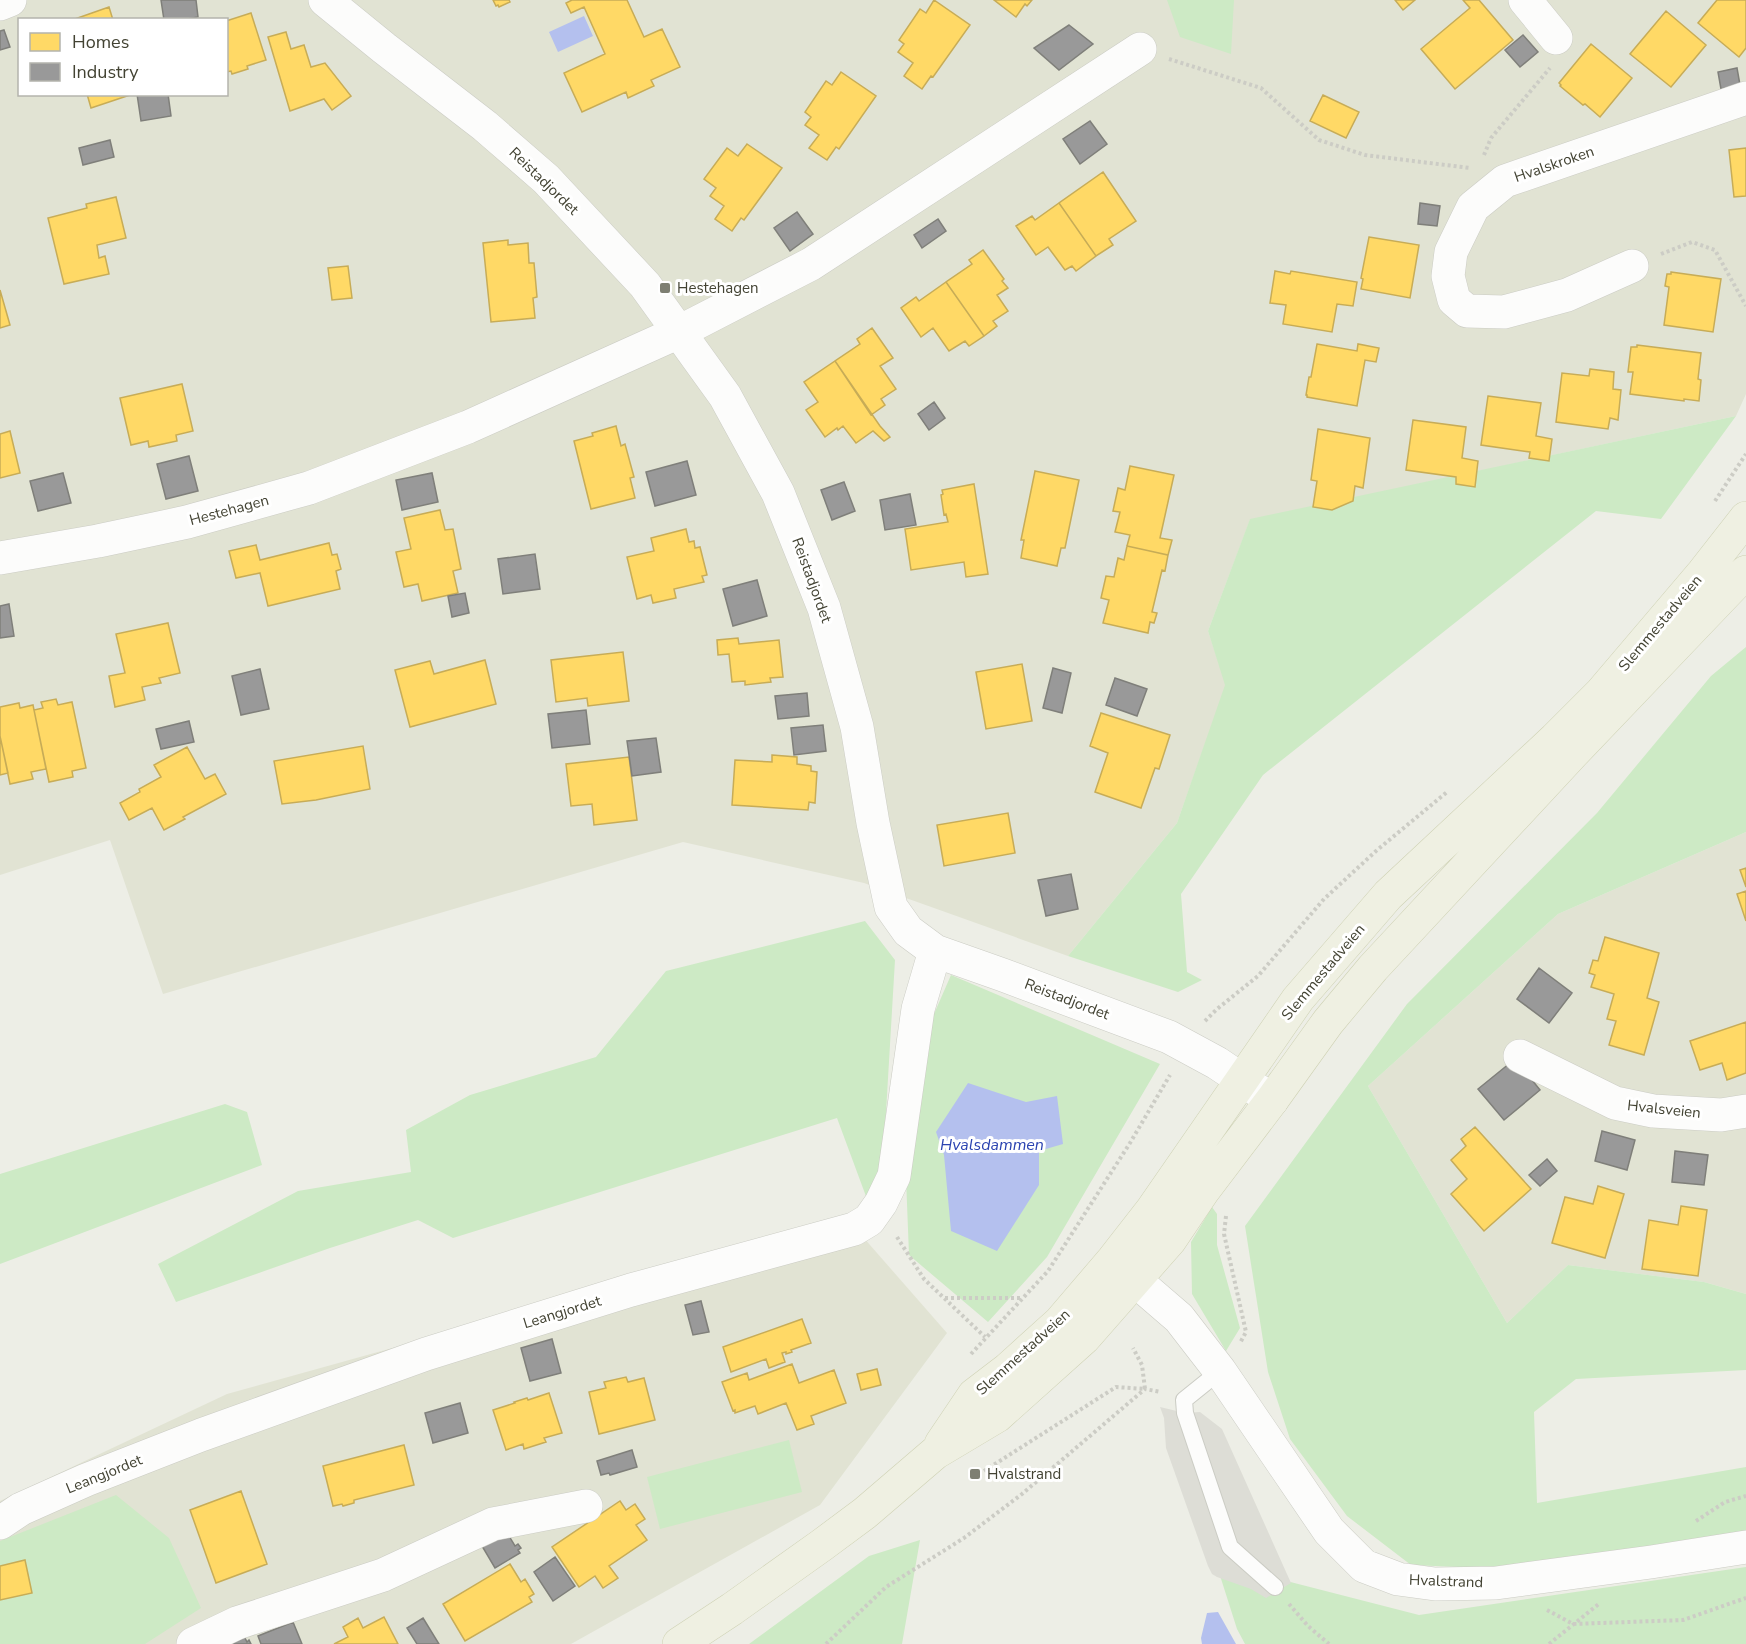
<svg xmlns="http://www.w3.org/2000/svg" width="1746" height="1644" font-family="'Nunito Sans',sans-serif">
  <rect width="100%" height="100%" fill="#edeee6"/>
  <!-- residential -->
  <path fill="#e1e3d3" fill-rule="evenodd" d="M0,0H1746V394L1736,416L1250,520L1208,631L1226,685L1177,823L1068,956L864,883L683,842L163,994L110,840L0,875ZM20,20H226V94H20Z
    M1746,832V1294L1704,1282L1568,1265L1507,1323L1368,1086L1558,914Z
    M849,1221L947,1333L820,1505L571,1644H0V1501L227,1394Z"/>
  <!-- green -->
  <path fill="#cdeac5" d="M1167,0H1234L1231,54L1180,37Z
    M1736,416L1661,519L1596,511L1263,775L1181,894L1187,972L1202,980L1178,992L1068,956L1177,823L1225,685L1208,631L1250,519Z
    M1746,647V832L1558,914L1368,1086L1507,1323L1568,1265L1704,1282L1746,1294V1370L1576,1379L1534,1412L1537,1503L1746,1467V1534L1483,1568L1411,1565L1347,1516L1290,1439L1268,1372L1245,1226L1407,1004L1597,813L1711,676Z
    M865,921L895,960L883,1163L867,1199L837,1118L453,1238L418,1220L330,1248L176,1302L158,1264L298,1191L411,1172L406,1130L470,1095L596,1057L666,971Z
    M951,975L1160,1064L1047,1257L988,1322L909,1255L906,1178L934,1014Z
    M225,1104L247,1112L262,1165L0,1264V1174Z
    M1212,1207L1217,1214V1245L1240,1328L1226,1351L1192,1294L1191,1242Z
    M789,1440L802,1492L660,1529L647,1477Z
    M116,1495L169,1538L201,1608L145,1644H0V1541Z
    M920,1540L902,1644H749L869,1556Z
    M1216,1563L1419,1615L1746,1567V1644H1245L1237,1629Z"/>
  <!-- parking -->
  <path fill="#ddddd6" d="M1160,1407L1185,1413L1200,1412L1222,1429L1291,1583L1266,1598L1251,1589L1217,1577L1212,1574L1208,1566L1166,1448L1164,1418Z"/>
  <!-- water -->
  <path fill="#b4c0ee" d="M584,16L593,36L558,52L549,32Z
    M968,1083L1026,1102L1057,1096L1063,1144L1039,1151V1185L997,1251L951,1231L944,1155L936,1132Z
    M1218,1612L1236,1644H1202L1201,1638L1207,1613Z"/>
  <!-- homes -->
  <path fill="#ffd966" stroke="#c7ac57" stroke-width="1.5" d="M493,0H509L510,2L499,7L498,5L496,6Z
    M572,0H627L644,37L662,29L680,67L651,80L654,86L628,98L626,92L582,112L564,73L605,54L584,7L571,13L566,3Z
    M934,0L970,25L933,77L931,76L922,89L904,76L913,63L898,52L904,44L899,40L920,9L926,13Z
    M994,0H1032L1027,6L1025,4L1016,17Z
    M1395,0H1415L1403,10Z
    M1463,0H1479L1513,40L1455,89L1421,49L1470,8Z
    M1717,0H1746V48L1739,57L1698,23Z
    M109,7L113,20H72Z
    M1666,11L1706,45L1671,87L1630,54Z
    M251,13L266,60L247,66L248,69L232,74L231,71L226,72V21Z
    M286,32L291,49L304,45L311,67L325,63L351,96L332,110L324,99L290,111L268,37Z
    M1591,44L1632,78L1600,117L1585,104L1583,105L1560,86L1561,85L1559,83Z
    M841,72L876,96L839,149L836,147L827,160L809,148L819,135L805,125L811,117L805,112L826,81L832,85Z
    M87,94H133L91,108Z
    M1323,95L1359,112L1346,138L1310,121Z
    M747,144L782,168L744,220L741,218L732,231L715,219L724,206L710,196L716,188L704,179L727,148L738,156Z
    M1746,148V196L1734,197L1729,150Z
    M1103,172L1136,221L1109,239L1113,245L1096,256L1059,203Z
    M116,197L126,238L97,245L99,258L105,256L109,274L64,284L48,218L87,208L86,204Z
    M1059,203L1096,256L1076,271L1072,266L1065,270L1048,247L1036,255L1016,226L1032,216L1035,220Z
    M1369,237L1419,245L1410,298L1361,289L1363,279L1361,278Z
    M508,240V245L528,243L529,263H534L537,297L533,298L535,318L491,322L483,243Z
    M983,250L1004,279L1002,281L1008,288L997,295L1008,311L993,321L997,326L984,336L946,282L972,264L969,260Z
    M348,266L352,298L332,300L328,268Z
    M1275,271L1290,274L1291,271L1357,282L1353,306L1337,304L1332,332L1283,324L1286,305L1270,303Z
    M1671,272L1721,279L1713,332L1664,325L1669,287L1665,286L1667,274H1671Z
    M946,282L984,336L969,346L965,341L949,351L933,328L921,337L901,308L916,297L919,301Z
    M0,290L10,325L0,328Z
    M872,328L893,358L880,366L896,389L881,399L885,405L871,415L835,361L860,344L857,339Z
    M1317,344L1357,351L1358,344L1379,348L1376,362L1365,360L1357,406L1307,397V395H1306L1309,377H1311Z
    M1637,345L1701,353L1698,379L1701,380L1699,401L1684,399V401L1630,394L1633,372H1628L1631,347H1637Z
    M835,361L880,426L890,437L884,441L873,431L856,443L843,426L838,430L837,428L825,437L806,410L818,402L804,382Z
    M1590,369L1614,372L1613,389L1621,390L1618,420L1610,418L1608,429L1556,422L1562,373L1589,376Z
    M182,384L193,431L176,435L177,441L149,447L148,441L131,445L120,398Z
    M1488,396L1541,403L1536,436L1552,439L1549,461L1529,458L1530,452L1481,445Z
    M1413,420L1466,427L1462,458L1478,461L1475,487L1456,484V477L1406,470Z
    M616,426L621,446L625,444L634,477L630,478L635,498L591,509L574,441L593,436L592,433Z
    M1318,429L1370,438L1363,488L1355,486L1353,501L1332,510L1313,507L1317,481L1311,480Z
    M10,431L20,473L0,478V434Z
    M1130,466L1174,475L1160,538L1172,540L1168,555L1127,546L1130,535L1115,532L1120,512L1113,511L1118,488L1125,490Z
    M1035,471L1079,480L1065,548H1061L1057,566L1021,558L1024,540H1021Z
    M974,484L988,574L966,577L964,562L911,570L905,529L948,522L946,514L944,515L941,495L943,494L942,490Z
    M440,510L445,530L453,529L461,569L453,571L458,593L422,601L418,584L404,587L396,552L411,549L404,518Z
    M686,529L689,542L694,541L695,548L700,547L707,575L702,576L704,582L674,589L676,598L653,603L651,595L637,599L627,557L654,551L651,538Z
    M329,543L332,555L337,554L341,569L336,571L340,589L268,606L260,573L236,578L229,551L256,545L260,560Z
    M1127,546L1168,555L1165,571L1162,570L1152,612L1157,613L1154,623L1150,622L1148,633L1103,623L1109,600L1101,598L1106,576L1114,577L1118,558L1124,560Z
    M168,623L180,673L159,678L161,683L142,687L145,700L115,707L109,676L125,673L116,634Z
    M738,638L739,644L779,640L783,677L770,678L771,682L745,685V681L732,682L729,654L718,655L717,640Z
    M623,652L629,701L588,706L587,698L556,702L551,660Z
    M485,660L496,704L410,727L395,670L430,661L434,674Z
    M1022,664L1032,721L986,729L976,672Z
    M56,699L58,705L72,702L86,768L72,771L73,777L49,782L34,710L43,708L41,702Z
    M19,703L20,708L33,705L46,769L31,772L33,779L10,784L0,736V707Z
    M1101,713L1170,735L1159,769L1155,768L1141,808L1095,792L1108,753L1090,746Z
    M0,736L8,773L0,775Z
    M363,746L370,789L316,800L282,804L274,761Z
    M187,747L205,779L215,774L226,794L183,817L185,819L164,830L152,808L129,820L120,803L140,792L139,789L161,777L154,765Z
    M772,755L797,757V764L811,766V771L817,772L815,803L809,802L808,810L732,805L735,760L772,762Z
    M629,757L637,820L594,825L592,804L571,806L566,764Z
    M1008,813L1015,853L944,866L937,825Z
    M1746,868V887L1740,870Z
    M1746,891V921L1737,894Z
    M1605,937L1659,953L1647,998L1659,1002L1644,1055L1609,1045L1616,1021L1607,1019L1614,994L1591,987L1595,975L1589,973L1593,960L1598,961Z
    M1746,1022V1073L1727,1080L1722,1063L1700,1070L1690,1041Z
    M1475,1127L1531,1189L1484,1231L1451,1194L1467,1179L1451,1160L1466,1146L1461,1139Z
    M1598,1186L1624,1194L1605,1258L1552,1243L1565,1197L1593,1204Z
    M1681,1206L1707,1210L1698,1276L1642,1269L1649,1220L1678,1225Z
    M802,1319L811,1343L791,1350L792,1352L786,1354V1352L782,1353L785,1362L769,1368L766,1359L731,1372L723,1347Z
    M792,1364L799,1383L834,1370L846,1403L811,1416L814,1424L797,1430L786,1403L758,1414L755,1406L735,1413V1410L733,1411L722,1382L747,1373L749,1380Z
    M877,1369L881,1385L861,1390L857,1374Z
    M626,1377L628,1382L644,1378L655,1420L599,1434L589,1392L606,1388L604,1382Z
    M549,1393L562,1433L544,1438L546,1442L524,1449L523,1444L506,1450L493,1410L515,1403L514,1402L527,1398L528,1400Z
    M404,1445L414,1485L354,1500V1503L343,1506L342,1504L333,1506L323,1466Z
    M241,1491L267,1564L216,1583L190,1510Z
    M620,1501L626,1510L635,1504L645,1519L636,1525L647,1540L609,1566L618,1578L603,1588L595,1576L579,1587L552,1547Z
    M25,1560L32,1593L0,1600V1566Z
    M510,1564L521,1582L525,1579L534,1594L529,1597L532,1602L465,1641L443,1604Z
    M384,1617L398,1644H334L348,1637L343,1627L358,1618L363,1628Z"/>
  <!-- industry -->
  <path fill="#999" stroke="#7f7f7a" stroke-width="1.5" d="M161,0H196L198,17L182,20H164Z
    M1069,25L1093,44L1059,70L1034,48Z
    M4,30L10,47L0,50V31Z
    M1523,35L1538,52L1520,67L1505,50Z
    M1737,68L1740,85L1721,89L1718,72Z
    M137,94H168L171,116L141,121Z
    M1090,121L1107,144L1080,164L1063,139Z
    M110,140L114,157L83,165L79,148Z
    M1420,203L1440,206L1437,226L1418,224Z
    M797,212L813,234L790,251L774,228Z
    M938,219L946,231L922,248L914,235Z
    M934,402L945,418L929,430L918,414Z
    M189,456L198,491L166,499L157,464Z
    M687,461L696,495L655,506L646,472Z
    M63,473L71,503L38,511L30,481Z
    M432,473L438,502L402,510L396,480Z
    M844,482L855,511L832,520L821,490Z
    M910,494L916,525L885,530L880,500Z
    M535,554L540,589L503,594L498,559Z
    M757,580L767,616L733,626L723,589Z
    M465,593L469,613L452,617L448,596Z
    M9,604L14,636L0,638V606Z
    M1053,668L1071,673L1062,713L1043,708Z
    M260,669L269,709L241,715L232,676Z
    M1115,678L1147,689L1137,716L1106,705Z
    M807,693L809,716L778,719L775,696Z
    M586,710L590,744L552,748L548,714Z
    M189,721L194,742L161,749L156,729Z
    M823,725L826,751L794,755L791,728Z
    M656,738L661,772L632,776L627,741Z
    M1071,874L1078,909L1046,916L1038,880Z
    M1539,968L1572,993L1549,1023L1517,999Z
    M1515,1059L1540,1090L1504,1120L1478,1089Z
    M1602,1131L1635,1140L1627,1170L1595,1161Z
    M1675,1151L1708,1155L1704,1185L1672,1182Z
    M1547,1159L1557,1171L1540,1186L1529,1175Z
    M701,1301L709,1332L693,1335L685,1305Z
    M552,1339L561,1373L530,1381L521,1348Z
    M460,1403L468,1433L433,1443L425,1413Z
    M632,1450L637,1467L610,1475L609,1473L601,1475L597,1461Z
    M506,1531L515,1546L518,1544L521,1548L518,1550L520,1553L495,1568L482,1546Z
    M555,1557L575,1586L553,1601L534,1572Z
    M423,1618L439,1644H417L407,1628Z
    M293,1622L302,1644H261L258,1636Z
    M244,1636L247,1642L249,1640L251,1644H228Z"/>
  <g fill="none" stroke-linecap="round" stroke-linejoin="round">
    <!-- service casing -->
    <g stroke="#cbccc4" stroke-width="18">
      <path id="service" d="M1220,1371L1184,1400L1185,1413L1230,1547L1275,1587"/>
    </g>
    <!-- minor casing -->
    <g stroke="#cbccc4" stroke-width="34">
      <path id="minor" d="M325,0L384,48L485,126L546,179L645,285L725,396L778,493L824,608L857,727L873,823L891,907L908,931L935,951L1003,975L1169,1037L1217,1063L1272,1100
        M1525,0L1556,38
        M0,4L10,0
        M1632,266L1567,295L1504,312L1467,311L1454,300L1448,276L1451,252L1473,207L1505,181L1746,98
        M0,558L98,541L187,522L309,488L468,427L679,332L811,264L1140,49
        M1520,1056L1615,1103L1653,1111L1721,1115L1746,1111
        M1114,1262L1179,1318L1220,1371L1329,1531L1364,1566L1398,1579L1435,1584L1496,1583L1651,1562L1746,1547
        M0,1523L21,1509L86,1480L201,1435L426,1354L631,1290L854,1229L869,1220L881,1203L894,1176L918,1009L935,951
        M193,1644L237,1623L383,1575L493,1524L586,1506"/>
    </g>
    <!-- primary casing -->
    <g stroke="#ced1b3" stroke-width="34">
      <path id="primary" d="M941,1444L974,1395L1008,1369L1060,1322L1113,1260L1152,1210L1298,999L1388,895L1555,739L1601,693L1703,573L1746,518
        M679,1644L732,1609L822,1545L865,1513L935,1453L997,1416L1084,1338L1170,1240L1203,1191L1272,1100L1328,1022L1373,968L1573,753L1746,572"/>
    </g>
    <!-- path -->
    <path stroke="#ccccc5" stroke-width="4" stroke-dasharray="3 3" stroke-linecap="butt" d="M1169,59L1261,88L1319,140L1365,155L1470,168
      M1484,155L1491,138L1550,68
      M1661,254L1692,242L1715,250L1746,306
      M1715,501L1746,454
      M1205,1021L1217,1009L1258,976L1324,899L1376,851L1447,792
      M1226,1216L1224,1234L1246,1332L1240,1343
      M897,1237L924,1279L985,1337
      M945,1298H1021
      M971,1354L1048,1271L1130,1143L1170,1075
      M984,1471L1116,1387L1145,1389L1142,1365L1133,1348
      M1696,1521L1725,1502L1746,1496
      M1289,1604L1308,1626L1329,1644
      M1547,1610L1573,1624L1683,1620L1746,1598
      M826,1644L886,1587L964,1538L1022,1494L1145,1389L1161,1392
      M1549,1644L1600,1603"/>
    <!-- service -->
    <use href="#service" stroke="#fcfcfb" stroke-width="16"/>
    <!-- minor -->
    <use href="#minor" stroke="#fcfcfb" stroke-width="33"/>
    <!-- primary -->
    <use href="#primary" stroke="#eff0e2" stroke-width="33"/>
  </g>
  <!-- markers -->
  <g fill="#7e7f72" stroke="#fff" stroke-width="2">
    <rect x="659" y="282" width="12" height="12" rx="3"/>
    <rect x="969" y="1468" width="12" height="12" rx="3"/>
  </g>
  <g text-anchor="middle" stroke-width="6" stroke-linejoin="round" paint-order="stroke">
    <!-- street labels -->
    <g font-size="15" fill="#434333" stroke="#fff">
      <text transform="translate(1554 164) rotate(-19)" y="5">Hvalskroken</text>
      <text transform="translate(544 181) rotate(44)" y="5">Reistadjordet</text>
      <text transform="translate(229 510) rotate(-15)" y="5">Hestehagen</text>
      <text transform="translate(812 580) rotate(70)" y="5">Reistadjordet</text>
      <text transform="translate(1660 623) rotate(-50)" y="5">Slemmestadveien</text>
      <text transform="translate(1323 972) rotate(-50)" y="5">Slemmestadveien</text>
      <text transform="translate(1067 999) rotate(21)" y="5">Reistadjordet</text>
      <text transform="translate(1664 1109) rotate(6)" y="5">Hvalsveien</text>
      <text transform="translate(562 1312) rotate(-17)" y="5">Leangjordet</text>
      <text transform="translate(1023 1352) rotate(-42)" y="5">Slemmestadveien</text>
      <text transform="translate(104 1474) rotate(-22)" y="5">Leangjordet</text>
      <text transform="translate(1446 1581) rotate(2)" y="5">Hvalstrand</text>
    </g>
    <!-- poi labels -->
    <g font-size="15" fill="#434333" stroke="#fff" text-anchor="start">
      <text x="677" y="293">Hestehagen</text>
      <text x="987" y="1479">Hvalstrand</text>
    </g>
    <!-- water labels -->
    <g font-size="16" font-style="italic" fill="#2b43b0" stroke="#fff">
      <text x="992" y="1150">Hvalsdammen</text>
    </g>
  </g>
  <!-- legend -->
  <rect x="18" y="18" width="210" height="78" fill="#ffffff" stroke="#b4b4ad" stroke-width="1.5"/>
  <rect x="30" y="33" width="30" height="18" fill="#ffd966" stroke="#b4b4ad" stroke-width="1.5"/>
  <text x="72" y="48" font-size="18" fill="#434333">Homes</text>
  <rect x="30" y="63" width="30" height="18" fill="#999999" stroke="#b4b4ad" stroke-width="1.5"/>
  <text x="72" y="78" font-size="18" fill="#434333">Industry</text>
</svg>
